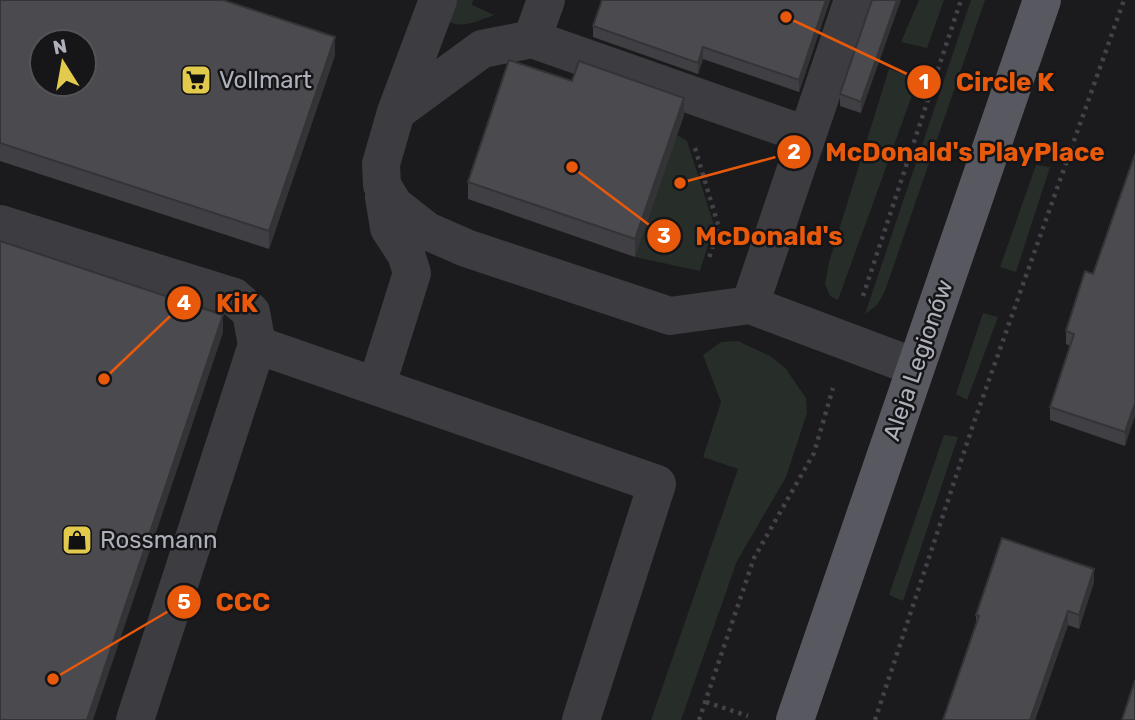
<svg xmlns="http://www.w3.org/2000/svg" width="1135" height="720" font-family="Rubik,sans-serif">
  <rect width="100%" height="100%" fill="#1b1a1c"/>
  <!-- green -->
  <path fill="#272e29" d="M452,0H473L472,5L494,15C480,20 461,30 448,21Z
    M919,0H944L927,48L901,42Z
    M971,0H985L885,291L877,305L865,314Z
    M889,69L918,79L838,300L830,296L825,284L829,262Z
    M677,135L687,141L714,225L700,271L635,257Z
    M1036,165L1050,167L1016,272L1000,267Z
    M983,313L998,317L967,400L956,394Z
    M738,341L770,356L786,369L806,398L807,413L786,477L737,561L681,720H651L738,469L703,457L721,402L703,355L721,342Z
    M944,435L958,437L903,601L889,595Z"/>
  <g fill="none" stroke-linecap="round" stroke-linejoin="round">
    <!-- path -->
    <path stroke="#424248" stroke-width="4.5" stroke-dasharray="3.5 5" stroke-linecap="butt" d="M695,148L719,228L708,261
      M863,296L961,0
      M706,702L748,716
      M699,720L754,558L814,453L833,388
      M875,720L973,425L1124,0"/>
    <!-- minor -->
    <path stroke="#3c3c41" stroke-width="38" d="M438,0L396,112L381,164L382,185L394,205L427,231L466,248L670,316L750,305L915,367
      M532,39L546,0
      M396,112L482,49L532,39L806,135
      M0,224L234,297L251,312L257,345L135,720
      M750,305L853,0
      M257,345L657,484L581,720
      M377,384L412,273L406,254L389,228L384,197"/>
    <!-- major -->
    <path stroke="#585860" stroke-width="38" d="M795,720L1042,0"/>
  </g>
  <!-- wall -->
  <path fill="#404044" d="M0,0L335,55L269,249L0,161Z
    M602,0H830L799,92L703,59L698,74L593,37V26Z
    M872,0L861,113L840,106V94Z
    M572,81L684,115L635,257L468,199V182Z
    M1135,154L1125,446L1050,420V407L1070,346L1066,344V331L1093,274Z
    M1094,582L1079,629L1068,625L1035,720H943L976,625V615Z"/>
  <!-- shaded-wall -->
  <path fill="#343437" d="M826,0H830L799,92V80Z
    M897,0H901L861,113V102Z
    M335,37V55L269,249V231Z
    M703,47V59L698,74V63Z
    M684,98V115L635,257V239Z
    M223,315V333L93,720H87Z
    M1135,403V416L1125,446V432Z
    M1094,569V582L1079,629V615Z
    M1068,611V625L1035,720H1030Z"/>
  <!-- building -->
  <path fill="#4a4a4f" stroke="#343437" stroke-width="2" fill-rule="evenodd" d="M0,0H223L335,37L269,231L0,143ZM42,42H84V84H42Z
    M602,0H826L799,80L703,47L698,63L593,26Z
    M872,0H897L861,102L840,94Z
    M509,60L572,81L579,61L684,98L635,239L468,182Z
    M1135,154V403L1125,432L1050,407L1074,334L1066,331L1085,271L1093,274Z
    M0,241L223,315L87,720H0Z
    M1002,538L1094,569L1079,615L1068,611L1030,720H943L979,616L976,615Z
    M1135,680V720H1122Z"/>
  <!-- icons -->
  <defs>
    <g id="supermarket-square" transform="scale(1.575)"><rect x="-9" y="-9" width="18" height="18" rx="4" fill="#e2ca4c" stroke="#161517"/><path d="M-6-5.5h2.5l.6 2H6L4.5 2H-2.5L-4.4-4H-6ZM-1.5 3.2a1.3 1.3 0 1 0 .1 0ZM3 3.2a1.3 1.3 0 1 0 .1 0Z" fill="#111"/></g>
    <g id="shop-square" transform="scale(1.575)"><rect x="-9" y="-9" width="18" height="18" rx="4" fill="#e2ca4c" stroke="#161517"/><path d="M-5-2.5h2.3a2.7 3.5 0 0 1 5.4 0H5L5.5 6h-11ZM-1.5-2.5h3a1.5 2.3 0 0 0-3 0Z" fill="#111"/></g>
  </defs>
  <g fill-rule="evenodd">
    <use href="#supermarket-square" x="196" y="80"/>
    <use href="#shop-square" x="77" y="540"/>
  </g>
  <g text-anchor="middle" stroke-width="5" stroke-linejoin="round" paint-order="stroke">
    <!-- poi labels -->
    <g font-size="24" fill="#aeb0bb" stroke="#161517" text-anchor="start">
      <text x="219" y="88">Vollmart</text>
      <text x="100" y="548">Rossmann</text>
    </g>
    <!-- street labels -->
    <g font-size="24" fill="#aeb0bb" stroke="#161517">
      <text transform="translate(918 360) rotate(-71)" y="8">Aleja Legionów</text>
    </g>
  </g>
  <!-- callouts -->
  <path fill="none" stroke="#e8590c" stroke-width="2.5" d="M786 17L924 82M680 183L794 152M572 167L664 236M104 379L184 303M53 679L184 602"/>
  <g fill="#e8590c" stroke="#161517" stroke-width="2.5">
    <circle cx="786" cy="17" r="7"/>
    <circle cx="680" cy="183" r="7"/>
    <circle cx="572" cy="167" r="7"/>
    <circle cx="104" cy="379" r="7"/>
    <circle cx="53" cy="679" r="7"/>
    <circle cx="924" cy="82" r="18"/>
    <circle cx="794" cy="152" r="18"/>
    <circle cx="664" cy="236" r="18"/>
    <circle cx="184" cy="303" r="18"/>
    <circle cx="184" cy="602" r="18"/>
  </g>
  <g font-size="21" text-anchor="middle" font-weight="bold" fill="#fff">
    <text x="924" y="89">1</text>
    <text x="794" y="159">2</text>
    <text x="664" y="243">3</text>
    <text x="184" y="310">4</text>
    <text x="184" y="609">5</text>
  </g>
  <g font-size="26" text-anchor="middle" font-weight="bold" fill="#e8590c" stroke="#161517" stroke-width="5" stroke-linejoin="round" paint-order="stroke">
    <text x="1005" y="91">Circle K</text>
    <text x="965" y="161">McDonald's PlayPlace</text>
    <text x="769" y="245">McDonald's</text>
    <text x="237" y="312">KiK</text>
    <text x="243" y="611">CCC</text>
  </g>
  <!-- north arrow -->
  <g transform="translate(63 63) rotate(349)"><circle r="33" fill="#161517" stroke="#535359" stroke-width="2"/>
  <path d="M0-5L12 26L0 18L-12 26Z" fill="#e2ca4c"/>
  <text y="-10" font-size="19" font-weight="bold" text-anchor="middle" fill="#aeb0bb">N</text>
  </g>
</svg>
